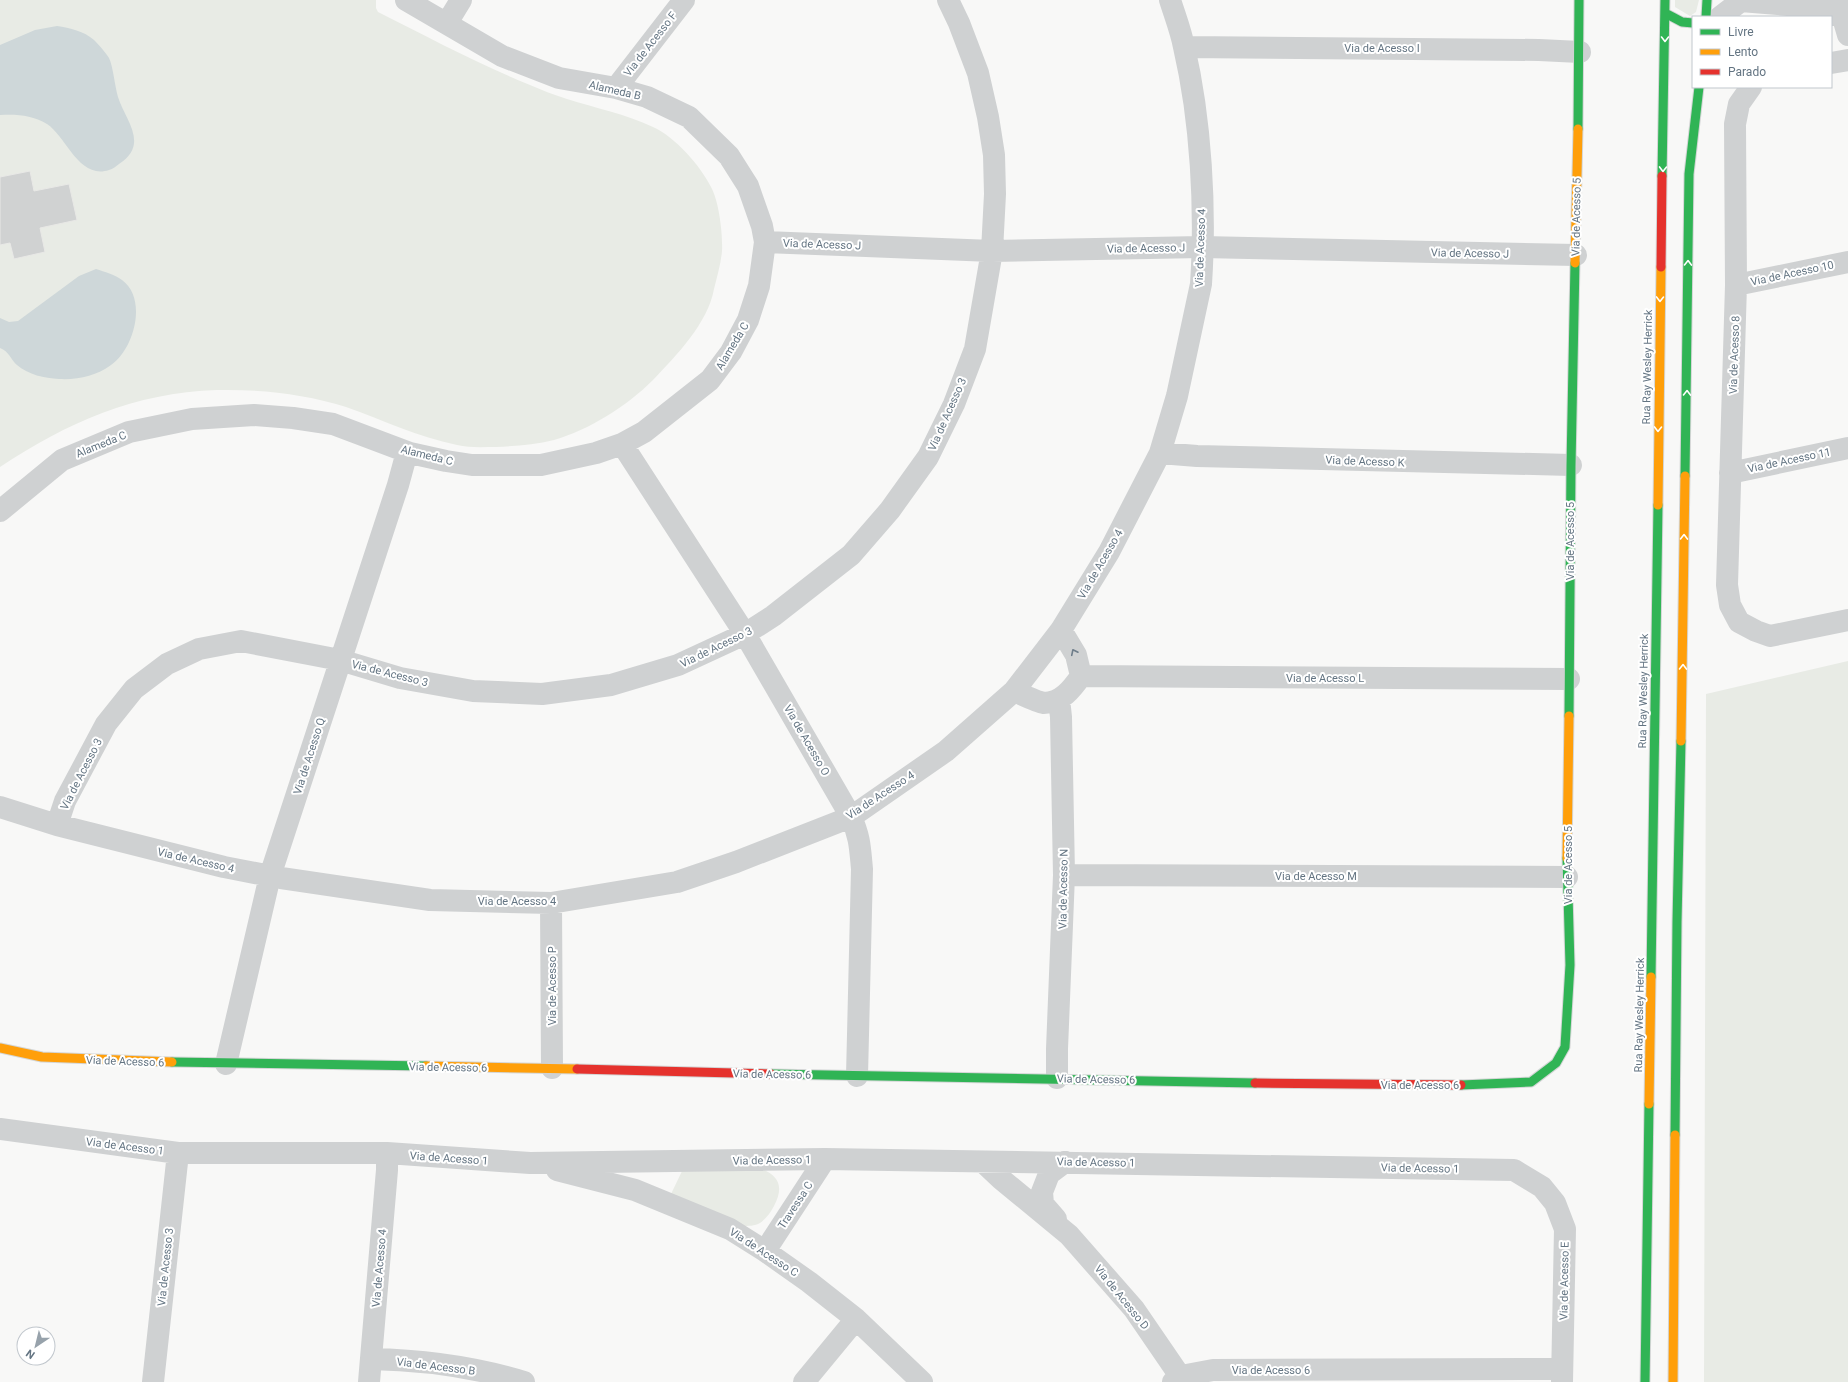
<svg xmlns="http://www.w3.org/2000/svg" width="1848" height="1382" font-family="Roboto,sans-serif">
  <rect width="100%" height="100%" fill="#f8f8f7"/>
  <!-- green -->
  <path fill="#e8ebe5" d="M0,0H376V8L378,12C428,37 478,64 530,85C542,90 554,95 567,99C595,108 626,114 653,127C675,137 700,165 711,187C719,201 723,234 722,251C721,263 717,277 714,289C708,323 676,356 653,380C627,406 589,430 554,440C535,445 515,446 496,447C483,447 469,448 457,445C418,437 383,420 346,407C306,394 259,389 217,390C134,393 68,422 0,467Z
    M1675,0H1699L1696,12L1690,16L1675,7Z
    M1848,661V1382H1704L1706,694Z
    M684,1167L762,1169C781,1177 783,1189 774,1206C771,1212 766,1219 760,1223C755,1226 748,1226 742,1226L671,1194Z"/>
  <!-- water -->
  <path fill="#ced7d9" d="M57,26C70,28 84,31 94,40C99,45 106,53 109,58C113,66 115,87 118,97C125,120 150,144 119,164C116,166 113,169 109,170C79,180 66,136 47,124C32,115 17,114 0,115V45L35,30Z
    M96,269C105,272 114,274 122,280C148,299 134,349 111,365C96,376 78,380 59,379C44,378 29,375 17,365C11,360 9,351 0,348V318L9,322L18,321L79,276Z"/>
  <!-- building -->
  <path fill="#d0d2d2" stroke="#e8e8e6" d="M30,171L34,191L69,184L77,220L40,228L45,252L14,259L10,243L0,245V177Z"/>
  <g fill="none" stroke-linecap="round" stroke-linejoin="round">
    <!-- fast casing -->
    <g stroke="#d4d6d6" stroke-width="11">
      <path id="fast" d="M1665,13L1682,22L1693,23
        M1706,17L1707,0
        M1578,129L1579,0
        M1662,176L1665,0
        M1685,476L1689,174L1699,87
        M1569,716L1571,465L1575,263
        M1651,977L1658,505
        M172,1062L426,1066
        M771,1074L1255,1083
        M1461,1085L1531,1082L1556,1063L1565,1047L1570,965L1567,858
        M1675,1135L1677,922L1681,741
        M1645,1382L1649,1104"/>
    </g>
    <!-- slow casing -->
    <g stroke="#d4d6d6" stroke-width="11">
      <path id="slow" d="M1575,263L1578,129
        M1658,505L1661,267
        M1681,741L1685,476
        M1567,858L1569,716
        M0,1048L42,1057L172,1062
        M426,1066L577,1069
        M1649,1104L1651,977
        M1673,1382L1675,1135"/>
    </g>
    <!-- jam casing -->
    <g stroke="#d4d6d6" stroke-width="11">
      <path id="jam" d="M1661,267L1662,176
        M577,1069L771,1074
        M1255,1083L1461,1085"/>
    </g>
    <!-- street -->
    <path stroke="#cfd1d2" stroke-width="22" d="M1841,0V11L1848,35
      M1720,17L1741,1L1823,8L1832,15L1841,11
      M447,23L461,0
      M1184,47L1539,50L1580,52
      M1831,63L1848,60
      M1751,87L1739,104L1735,124L1736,285L1727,585L1730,605L1739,622L1756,631L1770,636L1848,620
      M616,88L684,0
      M765,242L992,251L1202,247L1576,255
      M1736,285L1848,262
      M622,444L745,634L851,817C860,837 860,848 862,869L857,1076
      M1160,453L1197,456L1571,465
      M1730,473L1848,448
      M0,511L62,460L129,432L192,419L254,415L293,418L333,424L410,453L446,461L472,465H541L596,453L622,444L644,432L710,380L731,352L748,320L759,286L765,242L762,226L748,186L729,156L689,117L647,97L616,88L559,78L502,56L406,0
      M1081,676L1569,679
      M1014,691C1021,694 1037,702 1044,703C1061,703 1072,689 1081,676L1076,655L1061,630
      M0,807L57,825L224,867L281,878L430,900L551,903L677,882L736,862L851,817L946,751L1014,691L1061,630L1109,552L1160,453L1177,396L1201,284C1206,209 1201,120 1184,47C1181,31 1175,16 1170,0
      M57,825L65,801L106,724L134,689L167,664L199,649L241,641L340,660L400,678L473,691L542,694L611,685L678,665L745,634L773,616L851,555L890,510L928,457L954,404L975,349L992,251L995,194L994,155L988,117L978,73L959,23L948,0
      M1064,875L1567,877
      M551,903L552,1068
      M226,1064L270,876L398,485L407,452
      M1057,1078V1049L1064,875L1061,717L1059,699
      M0,1129L178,1153H387L530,1163L825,1159L1514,1170L1542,1187L1555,1203L1565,1229L1562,1382
      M983,1162L1001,1179L1069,1235L1134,1309L1184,1382
      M557,1170L635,1190L730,1229L765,1251L809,1282L856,1319L922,1382
      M1056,1219L1043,1204L1042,1192L1049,1174L1065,1162
      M765,1251L825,1159
      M371,1359C422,1360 475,1367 524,1382
      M153,1382L178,1153
      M369,1382L387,1170V1153
      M804,1382L856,1319
      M1173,1382L1181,1376L1213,1370L1562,1369"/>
    <!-- fast -->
    <use href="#fast" stroke="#30b455" stroke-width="9"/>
    <!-- slow -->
    <use href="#slow" stroke="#ff9f0a" stroke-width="9"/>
    <!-- jam -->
    <use href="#jam" stroke="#e5322d" stroke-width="9"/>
  </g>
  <!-- one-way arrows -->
  <defs><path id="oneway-chevron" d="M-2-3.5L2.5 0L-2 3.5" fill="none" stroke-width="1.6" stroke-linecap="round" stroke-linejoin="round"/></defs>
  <g stroke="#fff">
    <use href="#oneway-chevron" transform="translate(1665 39) rotate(90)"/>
    <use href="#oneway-chevron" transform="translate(1663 169) rotate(91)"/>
    <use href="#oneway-chevron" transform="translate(1688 263) rotate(-89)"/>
    <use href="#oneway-chevron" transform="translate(1660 299) rotate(91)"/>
    <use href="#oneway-chevron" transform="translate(1687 393) rotate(-89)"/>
    <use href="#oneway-chevron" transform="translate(1658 429) rotate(91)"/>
    <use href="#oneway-chevron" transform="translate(1684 537) rotate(-89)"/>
    <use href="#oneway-chevron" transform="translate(1683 667) rotate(-89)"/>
  </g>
  <use stroke="#6e7d8a" href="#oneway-chevron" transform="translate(1074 652) rotate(-116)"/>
  <g text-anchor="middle" stroke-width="4" stroke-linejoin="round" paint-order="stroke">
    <!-- street labels -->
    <g font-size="11" fill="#637482" stroke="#fff">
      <text transform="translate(650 44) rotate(-52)" y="4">Via de Acesso F</text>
      <text x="1382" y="52">Via de Acesso I</text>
      <text transform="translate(615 90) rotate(13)" y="4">Alameda B</text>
      <text transform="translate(1576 217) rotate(-89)" y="4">Via de Acesso 5</text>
      <text transform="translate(822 244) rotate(2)" y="4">Via de Acesso J</text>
      <text transform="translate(1146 248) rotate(-1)" y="4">Via de Acesso J</text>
      <text transform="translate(1200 248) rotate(-88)" y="4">Via de Acesso 4</text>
      <text transform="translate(1470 253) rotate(1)" y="4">Via de Acesso J</text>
      <text transform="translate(1792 273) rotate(-12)" y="4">Via de Acesso 10</text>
      <text transform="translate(732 346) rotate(-59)" y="4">Alameda C</text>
      <text transform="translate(1734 355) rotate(-88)" y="4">Via de Acesso 8</text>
      <text transform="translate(1647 367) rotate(-89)" y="4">Rua Ray Wesley Herrick</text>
      <text transform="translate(947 414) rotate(-66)" y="4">Via de Acesso 3</text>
      <text transform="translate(101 444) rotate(-22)" y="4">Alameda C</text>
      <text transform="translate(427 455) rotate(14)" y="4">Alameda C</text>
      <text transform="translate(1789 460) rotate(-12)" y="4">Via de Acesso 11</text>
      <text transform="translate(1365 461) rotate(2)" y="4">Via de Acesso K</text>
      <text transform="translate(1570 541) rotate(-90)" y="4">Via de Acesso 5</text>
      <text transform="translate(1100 564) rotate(-60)" y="4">Via de Acesso 4</text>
      <text transform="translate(716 647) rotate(-26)" y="4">Via de Acesso 3</text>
      <text transform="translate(390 673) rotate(14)" y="4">Via de Acesso 3</text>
      <text x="1325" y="682">Via de Acesso L</text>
      <text transform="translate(1643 691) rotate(-89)" y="4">Rua Ray Wesley Herrick</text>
      <text transform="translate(807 740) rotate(60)" y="4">Via de Acesso O</text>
      <text transform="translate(309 756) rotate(-72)" y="4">Via de Acesso Q</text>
      <text transform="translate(81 774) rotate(-63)" y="4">Via de Acesso 3</text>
      <text transform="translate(880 795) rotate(-33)" y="4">Via de Acesso 4</text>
      <text transform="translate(196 860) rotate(13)" y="4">Via de Acesso 4</text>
      <text transform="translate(1568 865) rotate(-90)" y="4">Via de Acesso 5</text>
      <text x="1316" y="880">Via de Acesso M</text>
      <text transform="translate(1063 889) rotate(-89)" y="4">Via de Acesso N</text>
      <text x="517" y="905">Via de Acesso 4</text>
      <text transform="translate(552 986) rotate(-90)" y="4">Via de Acesso P</text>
      <text transform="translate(1639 1015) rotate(-89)" y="4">Rua Ray Wesley Herrick</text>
      <text transform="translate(125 1061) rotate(2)" y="4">Via de Acesso 6</text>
      <text transform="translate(448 1067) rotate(1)" y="4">Via de Acesso 6</text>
      <text transform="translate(772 1074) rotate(1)" y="4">Via de Acesso 6</text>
      <text transform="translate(1096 1079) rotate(1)" y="4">Via de Acesso 6</text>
      <text x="1420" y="1089">Via de Acesso 6</text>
      <text transform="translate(125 1146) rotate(7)" y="4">Via de Acesso 1</text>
      <text transform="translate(449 1158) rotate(4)" y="4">Via de Acesso 1</text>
      <text transform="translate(772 1160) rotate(-1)" y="4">Via de Acesso 1</text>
      <text transform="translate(1096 1162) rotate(1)" y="4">Via de Acesso 1</text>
      <text transform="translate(1420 1168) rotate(1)" y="4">Via de Acesso 1</text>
      <text transform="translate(795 1205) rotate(-57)" y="4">Travessa C</text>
      <text transform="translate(764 1252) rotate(33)" y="4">Via de Acesso C</text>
      <text transform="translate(165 1267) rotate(-84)" y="4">Via de Acesso 3</text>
      <text transform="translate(379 1268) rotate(-85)" y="4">Via de Acesso 4</text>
      <text transform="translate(1564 1281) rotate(-89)" y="4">Via de Acesso E</text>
      <text transform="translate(1122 1297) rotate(51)" y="4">Via de Acesso D</text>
      <text transform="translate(436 1366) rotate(7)" y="4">Via de Acesso B</text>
      <text x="1271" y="1374">Via de Acesso 6</text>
    </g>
  </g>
  <!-- legend -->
  <rect x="1692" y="16" width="140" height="72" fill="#ffffff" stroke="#c1c7cd"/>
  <rect x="1700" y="29" width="20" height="6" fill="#30b455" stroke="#c1c7cd"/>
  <text x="1728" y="36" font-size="12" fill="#637482">Livre</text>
  <rect x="1700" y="49" width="20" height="6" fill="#ff9f0a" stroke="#c1c7cd"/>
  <text x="1728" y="56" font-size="12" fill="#637482">Lento</text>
  <rect x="1700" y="69" width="20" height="6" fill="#e5322d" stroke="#c1c7cd"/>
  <text x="1728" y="76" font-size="12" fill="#637482">Parado</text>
  <!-- north arrow -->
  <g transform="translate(36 1346) rotate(215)"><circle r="19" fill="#ffffff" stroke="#c1c7cd"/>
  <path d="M0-3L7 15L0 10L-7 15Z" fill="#97a2ab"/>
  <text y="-6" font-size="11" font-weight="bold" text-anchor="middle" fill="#637482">N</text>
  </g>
</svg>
